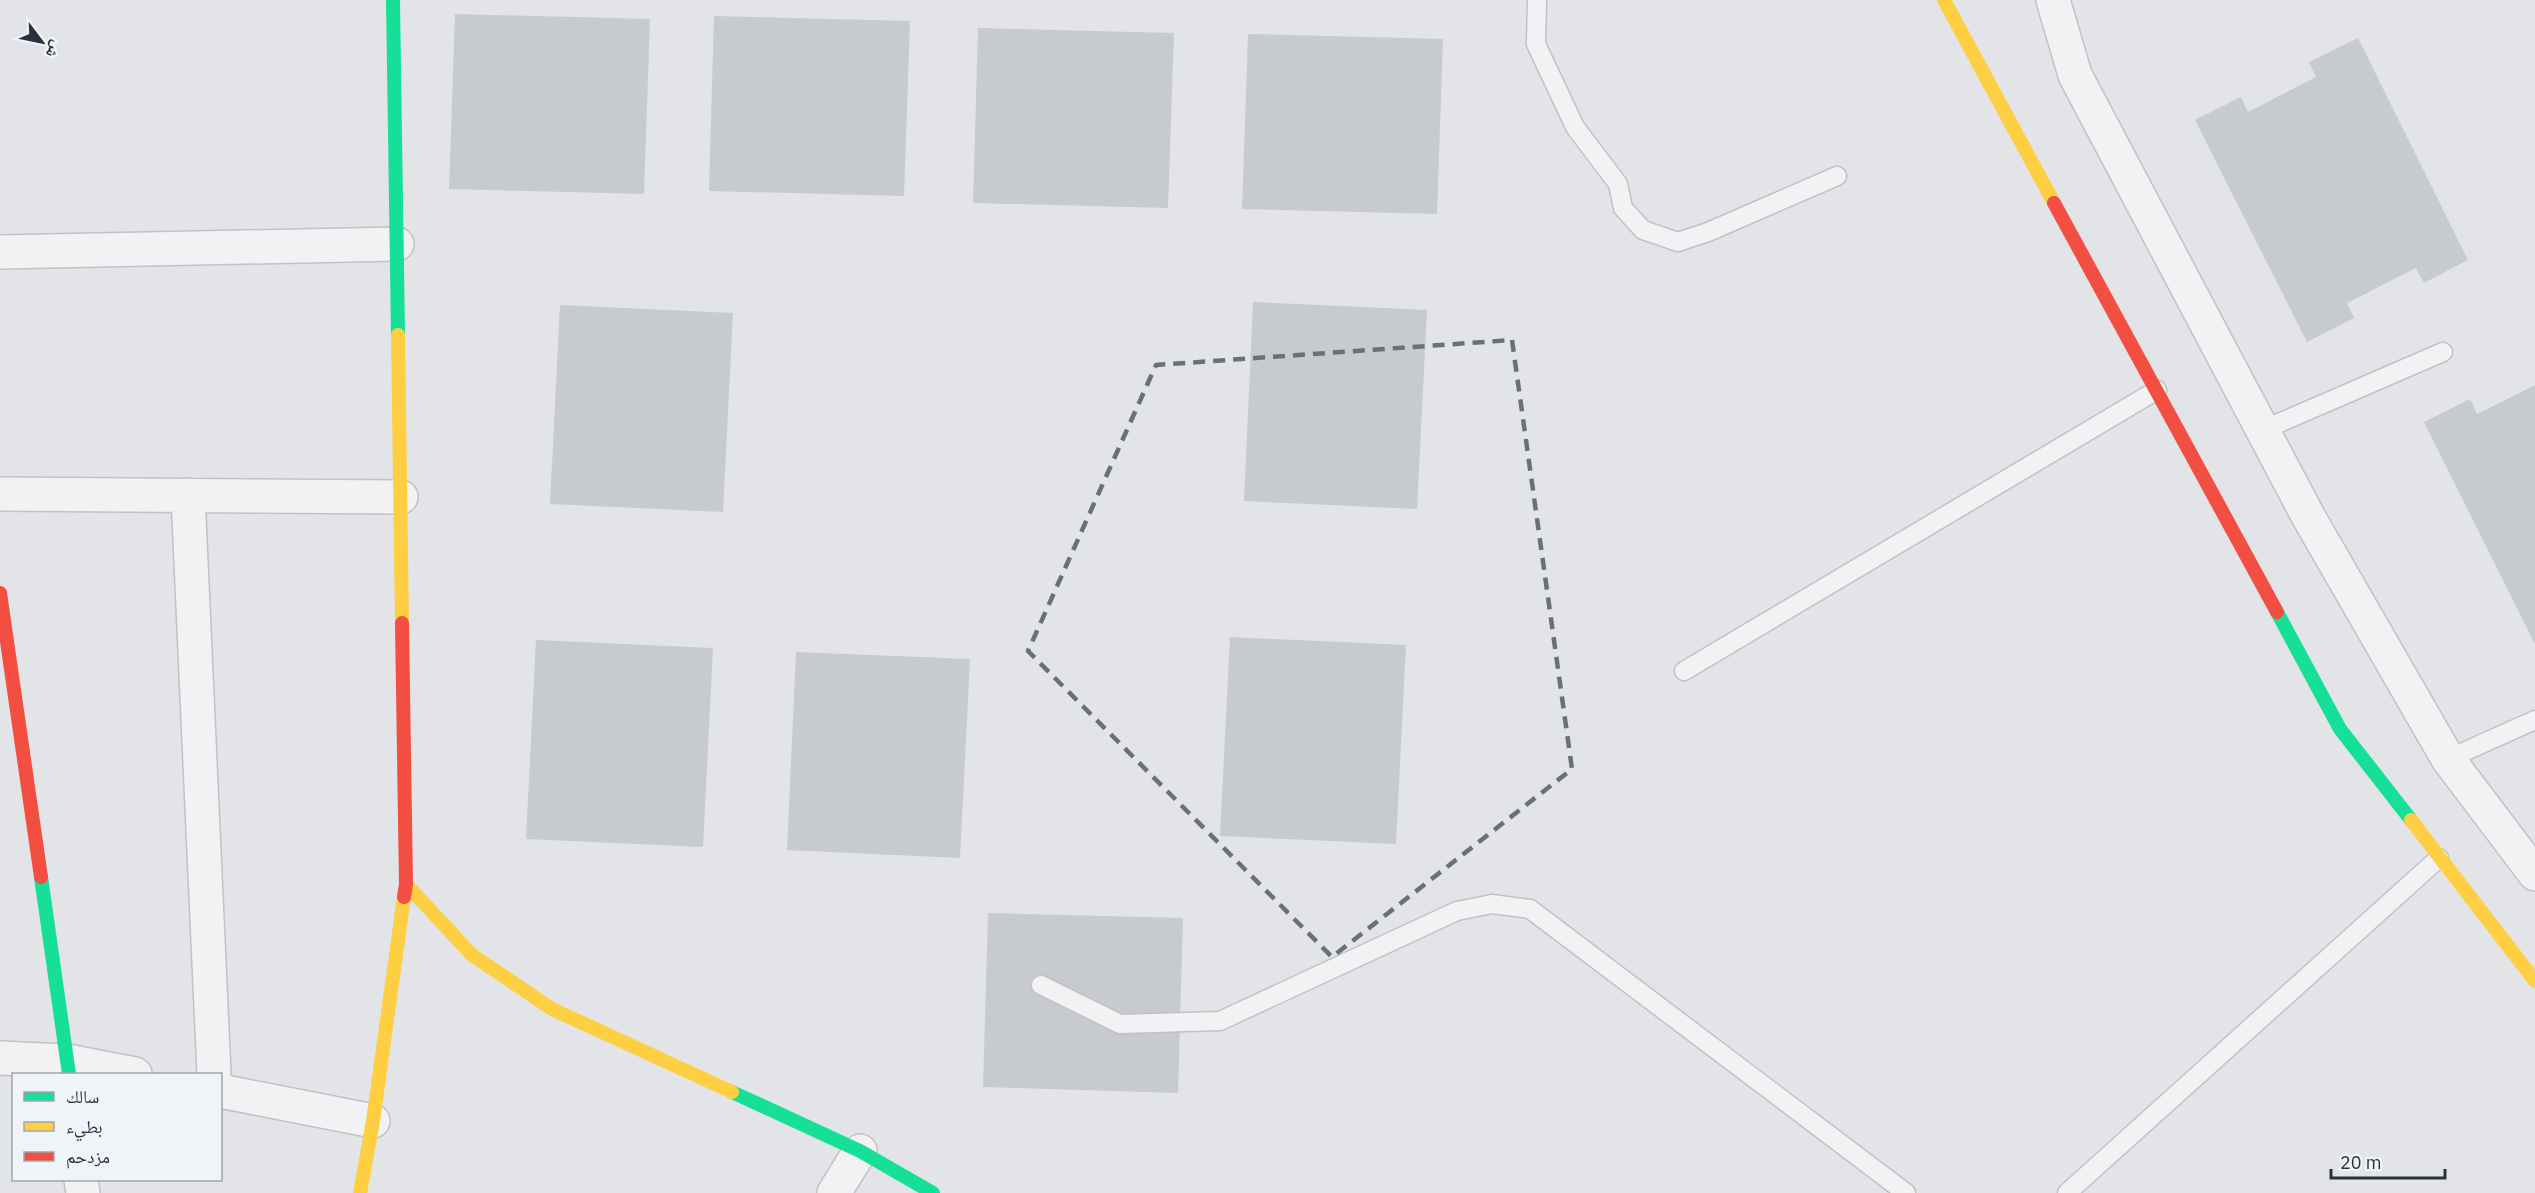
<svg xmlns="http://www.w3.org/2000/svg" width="2535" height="1193" font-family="'IBM Plex Sans','Noto Naskh Arabic',sans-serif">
  <rect width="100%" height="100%" fill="#e2e4e7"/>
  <!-- building -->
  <path fill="#c8cbce" d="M455,14L650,19L644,194L449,189Z
    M714,16L910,21L904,196L709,191Z
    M978,28L1174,33L1168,208L973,203Z
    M1248,34L1443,39L1437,214L1242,209Z
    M2358,38L2468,260L2424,283L2416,268L2347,303L2354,318L2307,342L2195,120L2241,97L2248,112L2316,77L2309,62Z
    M1253,302L1427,310L1417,509L1244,501Z
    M560,305L733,313L723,512L550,504Z
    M2535,385V644L2424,422L2470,399L2477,414Z
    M1230,637L1406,645L1396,844L1220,836Z
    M536,640L713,648L703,847L526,839Z
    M796,652L970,659L960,858L787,850Z
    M988,913L1183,918L1178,1093L983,1087Z"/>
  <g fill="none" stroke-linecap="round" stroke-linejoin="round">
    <!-- lane casing -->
    <g stroke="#c0c2c5" stroke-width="21">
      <path id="lane" d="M1537,0L1536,44L1575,127L1618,184L1623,208L1643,230L1678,242L1708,232L1837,176
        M2263,430L2443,352
        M1684,671L2157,390
        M2448,759L2535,720
        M1041,985L1120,1024L1220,1021L1457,911L1492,904L1530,909L1906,1193
        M2067,1193L2439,858"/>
    </g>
    <!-- street casing -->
    <g stroke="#c0c2c5" stroke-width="36">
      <path id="street" d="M2053,0L2075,75L2308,516L2448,759L2535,874
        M0,252L397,244
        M0,494L401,497
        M188,495L214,1074
        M0,1058L67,1061L135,1074
        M220,1091L373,1121
        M81,1180L83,1193
        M834,1193L860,1151"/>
    </g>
    <!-- lane -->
    <use href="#lane" stroke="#f2f2f4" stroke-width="18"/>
    <!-- street -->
    <use href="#street" stroke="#f2f2f4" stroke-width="33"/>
    <!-- fast -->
    <path stroke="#16e098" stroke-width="14" d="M393,0L398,335
      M2277,612L2340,729L2411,820
      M41,877L69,1074
      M732,1092L860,1151L933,1193"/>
    <!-- slow -->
    <path stroke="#ffcf43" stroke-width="14" d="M1944,0L2054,203
      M398,335L402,623
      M2411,820L2535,981
      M406,884L472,955L552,1009L732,1092
      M360,1193L373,1121L404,897"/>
    <!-- jam -->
    <path stroke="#f24e42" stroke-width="14" d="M2054,203L2277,612
      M0,593L41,877
      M402,623L406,884L404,897"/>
  </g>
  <!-- marked area -->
  <path fill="none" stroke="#6a707b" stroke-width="4.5" stroke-dasharray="12 8" stroke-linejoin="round" d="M1512,340L1572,769L1332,957L1028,651L1156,365Z"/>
  <!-- legend -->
  <rect x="12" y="1073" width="210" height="108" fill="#f0f3f7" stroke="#a0a5ae" stroke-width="1.5"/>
  <rect x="24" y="1092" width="30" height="9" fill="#16e098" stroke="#a0a5ae" stroke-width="1.5"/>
  <text x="66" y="1103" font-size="18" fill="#293141">سالك</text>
  <rect x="24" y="1122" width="30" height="9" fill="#ffcf43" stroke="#a0a5ae" stroke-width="1.5"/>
  <text x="66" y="1133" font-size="18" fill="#293141">بطيء</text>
  <rect x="24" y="1152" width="30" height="9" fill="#f24e42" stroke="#a0a5ae" stroke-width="1.5"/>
  <text x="66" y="1163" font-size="18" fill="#293141">مزدحم</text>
  <!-- north arrow -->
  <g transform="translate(42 42) rotate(122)" stroke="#f0f3f7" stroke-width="4.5" paint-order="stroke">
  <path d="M0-4.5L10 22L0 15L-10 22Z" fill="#293141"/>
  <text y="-9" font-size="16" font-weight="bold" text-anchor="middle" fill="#293141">ش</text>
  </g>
  <!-- scale -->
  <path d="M2331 1169v9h114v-9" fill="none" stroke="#293141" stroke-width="3"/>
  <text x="2340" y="1169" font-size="18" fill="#293141" stroke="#f0f3f7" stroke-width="4.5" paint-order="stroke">20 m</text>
</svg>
